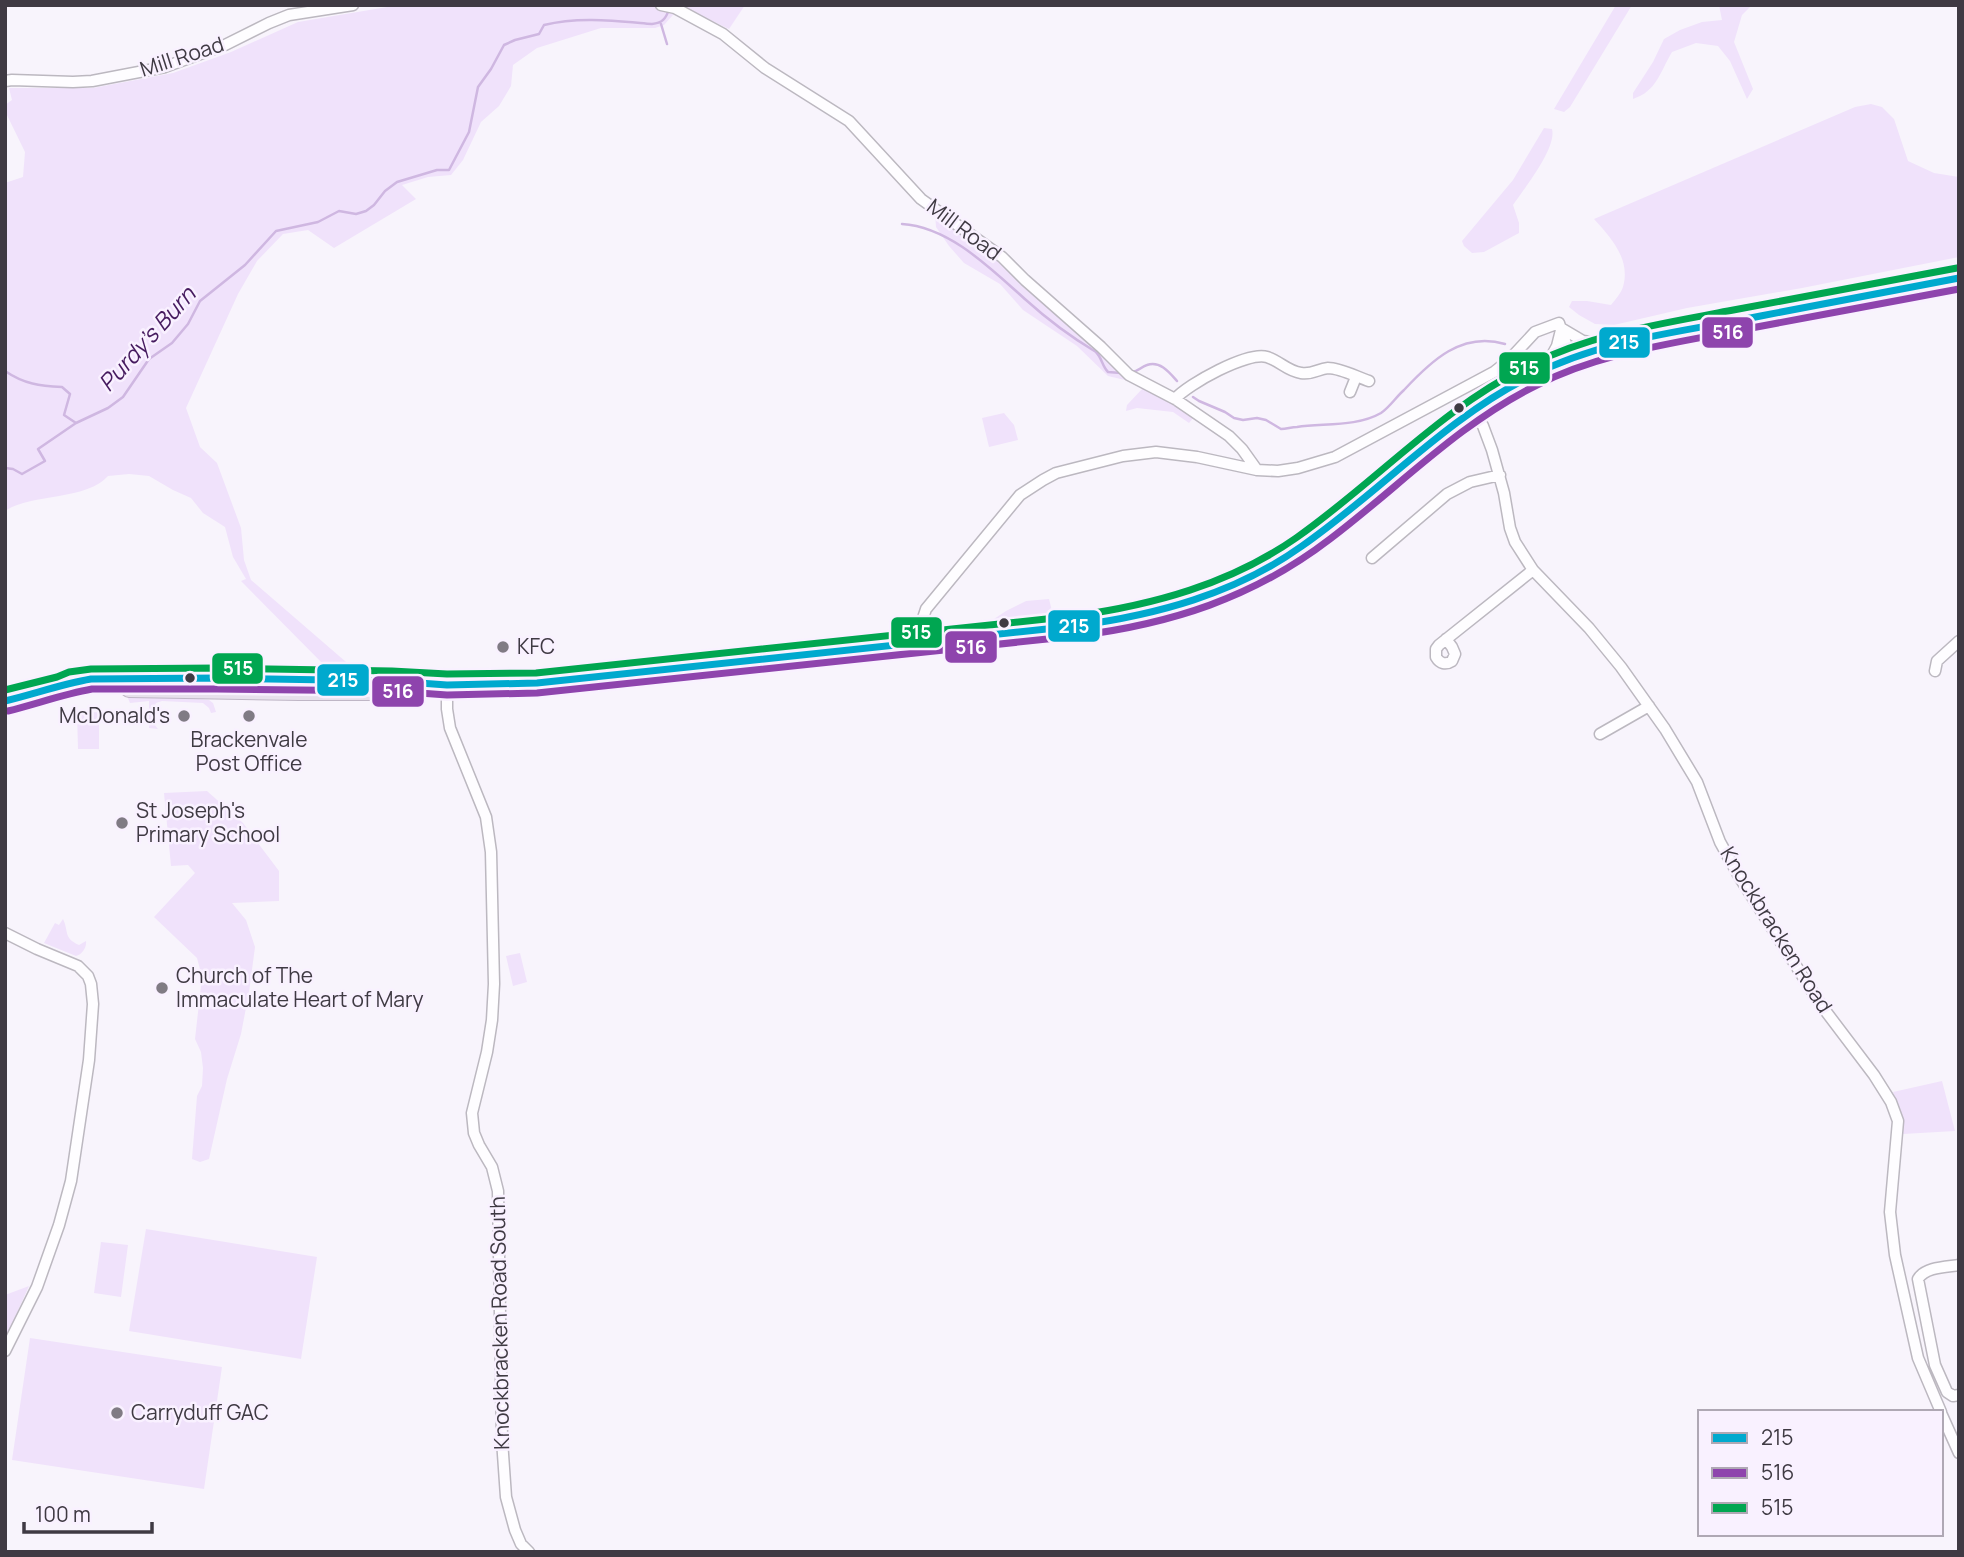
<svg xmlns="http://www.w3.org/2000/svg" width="1964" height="1557" font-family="Manrope,sans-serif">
  <rect width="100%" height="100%" fill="#f8f4fc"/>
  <!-- green -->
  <path fill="#f0e2fb" d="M399,5H745L729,29L681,6L664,25L655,28H601L537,48L513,65L511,86L499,106L481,122L463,160L451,175L428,177L402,185L416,199L334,248L308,230L283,234L257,261L238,294L186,408L200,447L217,463L241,528L244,560L251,580L353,668L328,669L241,581L246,579L233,557L225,527L203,513L191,498L173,490L149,476L129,474L108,476C88,500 29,494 5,511V183L23,177L25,152L5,111V105L12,100L9,88H93L173,73L231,52L298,22Z
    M1616,5H1632L1570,107L1564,112L1554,109Z
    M1719,5H1752L1742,15L1734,42L1753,89L1747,99L1730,61L1718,46L1696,43L1672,52C1660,72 1657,91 1633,99V93L1653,62L1664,39L1680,30L1702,22L1722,20Z
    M1871,104L1882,107L1894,119L1908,161L1934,173L1959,177V257L1802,288L1687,308L1614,325L1595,324L1579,315L1569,307L1572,301H1587L1611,305C1615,300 1621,293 1623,287C1631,259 1611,238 1594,219L1855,107Z
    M1544,128L1552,129C1557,148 1524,189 1513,205L1519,223V233L1484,252L1472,253L1464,246L1462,241L1513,180Z
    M935,213L1003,262L1118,369L1129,381L1108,376L1077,346L1023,310L1000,284L964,263L949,246L936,227Z
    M1143,388L1171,401L1194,417L1189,423L1173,412L1137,408L1126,411L1127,405Z
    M1004,413L1014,425L1018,440L989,447L982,418Z
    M1049,599L1053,615L991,621L1006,611L1026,601Z
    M127,696L177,697L209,700L213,703L216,712L211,713L209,708L203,703L162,701L156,703L152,713L154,724L158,729L149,728V701L130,703Z
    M99,712V749H78L77,713Z
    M207,791L243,823L279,871V901L232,903L246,920L255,947L249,992L241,1034L227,1079L209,1159L200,1162L192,1159L197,1096L202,1086L203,1068L201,1052L195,1039L202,977L197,958L154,917L195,873L188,865L171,866L164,793Z
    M63,919C69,931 63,938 79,945L86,941C87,947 82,955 76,956L44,943L55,923L59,925Z
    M520,953L527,982L513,986L506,956Z
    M1942,1081L1955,1131L1903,1134L1902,1116L1893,1092Z
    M146,1229L317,1257L301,1359L129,1331Z
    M101,1242L128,1245L121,1297L94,1293Z
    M29,1286L5,1340V1295Z
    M30,1338L222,1367L204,1489L12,1460Z"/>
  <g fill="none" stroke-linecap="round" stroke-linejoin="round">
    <!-- stream -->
    <path stroke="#cfb7e1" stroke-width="2.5" d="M661,24L667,44
      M902,224C950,227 991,269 1026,300C1047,319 1071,337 1096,352C1102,358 1102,366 1108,372L1121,373
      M5,371C24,384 40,386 62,387L70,394L64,415L76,423
      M1131,372C1139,372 1140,367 1147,365C1160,360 1170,373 1177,381
      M1193,397L1199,401L1225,412L1234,418L1243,420L1257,418L1266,420L1281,429C1287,429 1291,427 1297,427C1323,423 1357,427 1381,413C1390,407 1396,397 1404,390C1431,361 1462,331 1505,344
      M5,468L13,469L22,474L45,461L38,449L76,423L108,408L123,397L149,359L172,343L188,324L200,301L245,265L276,231L318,222L339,211L356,214L366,211L374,205L385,191L397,182L437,170H449L469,132L478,87L491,69L504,45L515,40L539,34L544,25C579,16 617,21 652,24C662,23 666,19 669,9"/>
    <!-- minor casing -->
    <g stroke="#bcb8c0" stroke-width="13">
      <path id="minor" d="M661,5L675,8L723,34L765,68L849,121L921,199L1002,257L1025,280L1101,347L1129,375L1175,399L1229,436L1242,449L1257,470
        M5,81L12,80L73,82L92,81L165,67L225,45L269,23L289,15L353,5
        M1561,328L1583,341L1603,344
        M1544,370L1557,346L1561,330
        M1350,392L1356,377
        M1175,399C1188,384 1248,351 1267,357C1280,361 1287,371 1301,373C1312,375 1318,369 1328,368C1340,368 1357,377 1369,381
        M1473,410L1483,426L1492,450L1504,493L1510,528L1515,542L1533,570L1589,628L1621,667L1665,729L1697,782L1720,842L1740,878L1821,1005L1874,1075L1891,1102L1898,1121L1890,1212L1895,1255L1918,1358L1941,1412
        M1372,558L1447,494L1470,482L1500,475
        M1446,639L1452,647L1455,654L1452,661C1446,665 1440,664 1436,657V649L1439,645L1533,570
        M924,643L922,621L926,609L1020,495L1043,480L1056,473L1123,456L1156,452L1197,457L1257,470L1278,471L1298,468L1335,457L1494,372L1509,360L1535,332L1559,323L1571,358
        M1935,671L1937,661L1959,641
        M447,685V709L450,728L486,817L491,852L494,984L492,1020L487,1052L472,1113L474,1133L479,1145L492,1167L498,1191L502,1440L506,1497L515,1530L521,1544L529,1552
        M1600,734L1649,706
        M5,933L37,949L78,966L88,976L91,984L93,1004L89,1060L71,1181L59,1225L37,1287L5,1351
        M1959,1265C1946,1267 1925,1267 1918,1279L1935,1365L1947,1392L1953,1396L1959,1395
        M1941,1413L1959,1453"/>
    </g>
    <!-- highway casing -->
    <g stroke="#bfb6c6" stroke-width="18">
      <path id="highway" d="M129,689L299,692H401
        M5,701L60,687L72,682L91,679L217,678L392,681L447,685L537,683L1075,626C1145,618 1215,600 1276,563C1342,524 1394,467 1456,422C1494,394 1537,370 1582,354C1607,345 1633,341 1659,335L1959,278"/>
    </g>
    <!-- minor -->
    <use href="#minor" stroke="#fefdff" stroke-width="10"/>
    <!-- highway -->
    <use href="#highway" stroke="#e7e0ec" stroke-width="16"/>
    <!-- bus-1 casing -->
    <g stroke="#f9f1ff" stroke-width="12">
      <path id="bus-1" d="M5,701C34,694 62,684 91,679L217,678L392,681L447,685L537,683L1075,626C1156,615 1235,594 1302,546C1381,491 1445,419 1531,376C1594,344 1662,334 1730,322C1806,307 1882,293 1959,278"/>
    </g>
    <!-- bus-2 casing -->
    <g stroke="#f9f1ff" stroke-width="12">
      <path id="bus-2" d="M8,711C36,704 64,694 92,689H217L392,691L447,695L537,693L1076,636C1171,624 1253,598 1330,539C1399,487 1458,424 1537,385C1598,354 1664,345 1730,332C1806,318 1883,303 1959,289"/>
    </g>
    <!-- bus-3 casing -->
    <g stroke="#f9f1ff" stroke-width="12">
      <path id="bus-3" d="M5,690L57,677L69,672L91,669L217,668L392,671L447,674L536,673L1074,616C1153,605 1230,584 1296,538C1376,482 1441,408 1530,365C1592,334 1660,324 1728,311C1804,297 1881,282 1957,268"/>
    </g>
    <!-- bus-1 -->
    <use href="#bus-1" stroke="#00a9ce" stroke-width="7"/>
    <!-- bus-2 -->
    <use href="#bus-2" stroke="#8e44ad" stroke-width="7"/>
    <!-- bus-3 -->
    <use href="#bus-3" stroke="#00a651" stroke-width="7"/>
  </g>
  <!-- markers -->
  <g fill="#3f3a43" stroke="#f9f1ff" stroke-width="2.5">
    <circle cx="1459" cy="408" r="6"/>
    <circle cx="1004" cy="623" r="6"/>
    <circle cx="190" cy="678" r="6"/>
  </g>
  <g fill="#807b84" stroke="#f9f1ff" stroke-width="2.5">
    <circle cx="503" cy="647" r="7"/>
    <circle cx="184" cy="716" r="7"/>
    <circle cx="249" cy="716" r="7"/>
    <circle cx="122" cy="823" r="7"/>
    <circle cx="162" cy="988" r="7"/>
    <circle cx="117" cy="1413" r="7"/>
  </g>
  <g text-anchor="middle" stroke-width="5" stroke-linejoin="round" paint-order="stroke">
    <!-- street labels -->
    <g font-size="21" fill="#3f3a43" stroke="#f9f1ff">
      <text transform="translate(182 57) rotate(-18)" y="7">Mill Road</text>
      <text transform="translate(964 230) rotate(37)" y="7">Mill Road</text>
      <text transform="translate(1776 930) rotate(58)" y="7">Knockbracken Road</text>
      <text transform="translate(500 1323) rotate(-91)" y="7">Knockbracken Road South</text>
    </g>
    <!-- poi labels -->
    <g font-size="21" fill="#3f3a43" stroke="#f9f1ff" text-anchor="start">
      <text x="517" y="654">KFC</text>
      <text x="170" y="723" text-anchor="end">McDonald's</text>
      <text x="249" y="747" text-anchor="middle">Brackenvale<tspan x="249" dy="24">Post Office</tspan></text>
      <text x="136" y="818">St Joseph's<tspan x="136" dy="24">Primary School</tspan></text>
      <text x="176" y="983">Church of The<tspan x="176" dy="24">Immaculate Heart of Mary</tspan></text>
      <text x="131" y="1420">Carryduff GAC</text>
    </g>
    <!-- water labels -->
    <g font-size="23" font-style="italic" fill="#461b5f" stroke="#f9f1ff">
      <text transform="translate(147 339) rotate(-48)" y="8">Purdy's Burn</text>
    </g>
  </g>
  <g stroke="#f9f1ff" stroke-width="2.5">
    <rect x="1701" y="316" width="53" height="33" rx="7" fill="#8e44ad"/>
    <rect x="1598" y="326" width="53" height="33" rx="7" fill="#00a9ce"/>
    <rect x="1498" y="351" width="53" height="34" rx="7" fill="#00a651"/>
    <rect x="1047" y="609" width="54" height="34" rx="7" fill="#00a9ce"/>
    <rect x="890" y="616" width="53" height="33" rx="7" fill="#00a651"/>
    <rect x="944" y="630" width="54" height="34" rx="7" fill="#8e44ad"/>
    <rect x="211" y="652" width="53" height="33" rx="7" fill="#00a651"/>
    <rect x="316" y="663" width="54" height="34" rx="7" fill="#00a9ce"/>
    <rect x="371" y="675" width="54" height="33" rx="7" fill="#8e44ad"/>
  </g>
  <g font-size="19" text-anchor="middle" font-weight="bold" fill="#fff">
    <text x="1728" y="339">516</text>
    <text x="1624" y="349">215</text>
    <text x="1524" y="375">515</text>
    <text x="1074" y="633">215</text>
    <text x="916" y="639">515</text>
    <text x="971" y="654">516</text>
    <text x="238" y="675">515</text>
    <text x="343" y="687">215</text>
    <text x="398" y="698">516</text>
  </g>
  <!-- border -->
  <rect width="1964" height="1557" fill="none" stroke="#3f3a43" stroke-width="14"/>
  <!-- legend -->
  <rect x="1698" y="1410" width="245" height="126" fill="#f9f1ff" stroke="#afa8b4" stroke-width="2"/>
  <rect x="1712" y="1433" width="35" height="10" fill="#00a9ce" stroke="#afa8b4" stroke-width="2"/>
  <text x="1761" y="1445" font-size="21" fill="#3f3a43">215</text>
  <rect x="1712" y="1468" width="35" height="10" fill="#8e44ad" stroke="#afa8b4" stroke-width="2"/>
  <text x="1761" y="1480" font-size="21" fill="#3f3a43">516</text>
  <rect x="1712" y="1503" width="35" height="10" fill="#00a651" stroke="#afa8b4" stroke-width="2"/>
  <text x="1761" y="1515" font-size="21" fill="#3f3a43">515</text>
  <!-- scale -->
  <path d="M24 1522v10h128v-10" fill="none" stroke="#3f3a43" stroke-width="3.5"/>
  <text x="35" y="1522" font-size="21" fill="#3f3a43" stroke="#f9f1ff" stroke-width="5" paint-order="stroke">100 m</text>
</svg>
